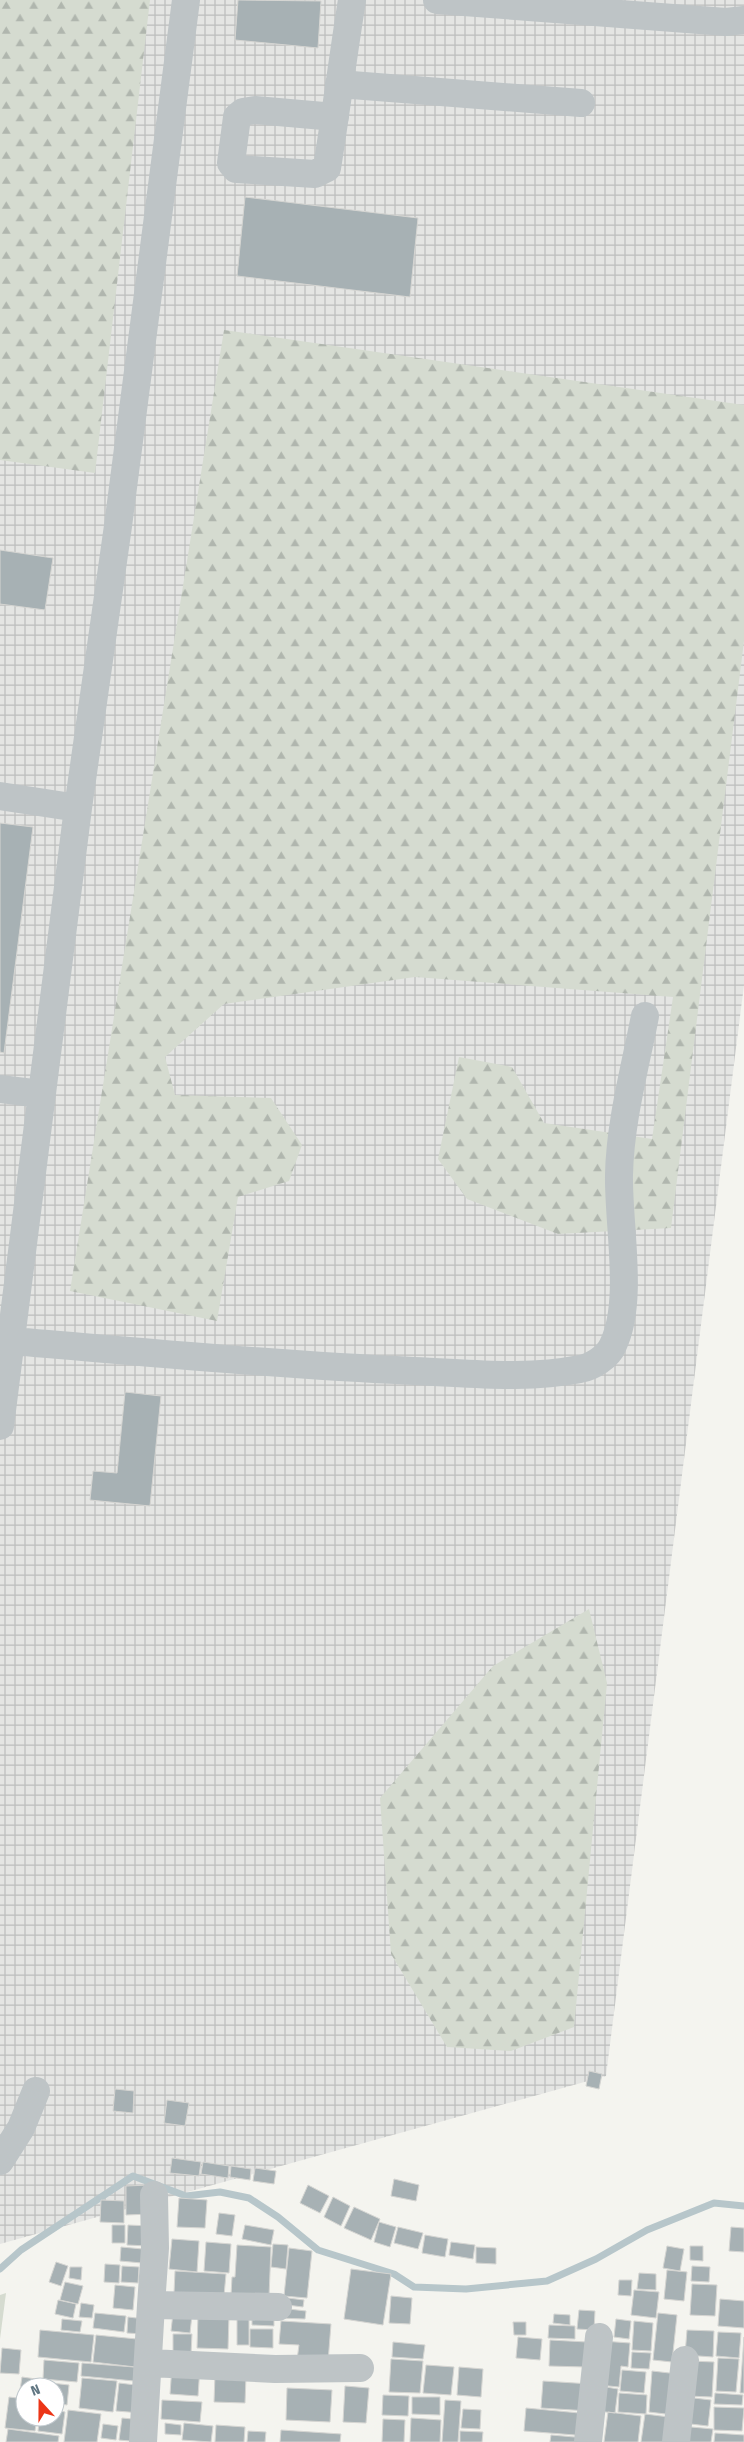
<svg xmlns="http://www.w3.org/2000/svg" width="744" height="2442" font-family="'Fira Sans Condensed',sans-serif">
  <defs>
    <pattern id="industrial-grid" width="8" height="8" patternUnits="userSpaceOnUse" patternTransform="scale(1.25)"><rect width="8" height="8" fill="#e4e5e3"/><path d="M0 4h8M4 0v8" fill="none" stroke="#bcbebd"/></pattern>
    <pattern id="forest-firs" width="22" height="20" patternUnits="userSpaceOnUse" patternTransform="scale(1.25)"><rect width="22" height="20" fill="#d5dbd0"/><path d="M5 1l3.5 6h-7zM16 11l3.5 6h-7z" fill="#b0b6ae"/></pattern>
  </defs>
  <rect width="100%" height="100%" fill="#f4f4ef"/>
  <!-- industrial -->
  <path fill="url(#industrial-grid)" d="M0,0H744V985L606,2076L0,2244Z"/>
  <!-- green -->
  <path fill="#d5dbd0" d="M6,2293L0,2339V2295Z"/>
  <!-- forest -->
  <path fill="url(#forest-firs)" d="M0,0H150L95,473L0,460Z
    M224,330L744,405V641L671,1228L558,1234L467,1199L438,1159L459,1057L512,1067L544,1123L652,1139L673,997L415,977L224,1004L165,1057L175,1095L271,1098L302,1145L289,1181L238,1197L217,1321L70,1291Z
    M589,1609L607,1683L574,2027L511,2051L447,2047L391,1954L380,1798L493,1666Z"/>
  <g fill="none" stroke-linecap="round" stroke-linejoin="round">
    <!-- stream -->
    <path stroke="#b7c6ca" stroke-width="7" d="M0,2269L21,2250L133,2176L186,2196L220,2192L249,2198L278,2217L318,2250L394,2274L414,2287L466,2289L547,2281L596,2259L647,2230L714,2203L744,2206"/>
  </g>
  <!-- building -->
  <path fill="#a7b1b4" stroke="#d5d5d2" d="M238,0L321,1L318,48L235,40Z
    M245,197L418,218L410,297L237,276Z
    M0,550L53,558L45,610L0,604Z
    M0,823L33,827L4,1053L0,1052Z
    M125,1392L161,1396L150,1506L90,1500L93,1471L117,1473Z
    M589,2071L602,2074L599,2089L586,2086Z
    M115,2089L134,2091L133,2113L113,2111Z
    M167,2100L189,2103L185,2126L164,2123Z
    M172,2158L201,2162L199,2176L170,2173Z
    M203,2162L229,2166L228,2178L201,2174Z
    M231,2166L251,2169L250,2180L230,2177Z
    M255,2168L276,2171L274,2184L253,2181Z
    M394,2179L419,2185L416,2201L391,2196Z
    M150,2185V2214L126,2215V2186Z
    M308,2185L329,2196L320,2213L300,2203Z
    M333,2197L350,2206L341,2226L324,2217Z
    M179,2198L207,2200L205,2228L177,2227Z
    M101,2200L124,2201V2223L100,2222Z
    M354,2207L380,2219L371,2240L344,2228Z
    M219,2213L235,2215L232,2236L216,2234Z
    M379,2222L396,2227L390,2247L374,2242Z
    M112,2225H125V2243H112Z
    M128,2225L150,2226L149,2246L127,2245Z
    M245,2225L274,2230L271,2245L242,2239Z
    M398,2227L423,2233L418,2249L394,2243Z
    M731,2227L744,2228V2252L729,2251Z
    M425,2235L448,2239L445,2257L422,2253Z
    M172,2239L199,2241L197,2272L169,2269Z
    M206,2242L231,2244L229,2273L204,2271Z
    M451,2242L475,2245L473,2259L449,2255Z
    M273,2244L288,2245L286,2269L271,2267Z
    M237,2245L271,2247L269,2297L231,2295L232,2277H235Z
    M667,2246L684,2249L680,2271L663,2268Z
    M690,2246H703V2261L690,2260Z
    M121,2247L143,2249L142,2263L120,2261Z
    M476,2247L496,2248V2264L476,2263Z
    M289,2248L312,2251L307,2298L284,2296Z
    M56,2262L68,2266L61,2286L49,2282Z
    M105,2264L120,2265L119,2283L104,2282Z
    M122,2266L139,2267L138,2283L121,2282Z
    M692,2266L710,2267L709,2282L691,2281Z
    M70,2267H82L81,2280L69,2278Z
    M351,2269L391,2274L383,2325L344,2319Z
    M667,2270L687,2272L684,2301L664,2299Z
    M175,2271L226,2274L224,2296L174,2293Z
    M639,2273L656,2274V2290L637,2289Z
    M619,2280H632L631,2296L618,2295Z
    M65,2282L83,2286L78,2304L60,2300Z
    M692,2284L717,2285L715,2316L690,2315Z
    M115,2285L135,2287L133,2310L113,2308Z
    M634,2290L659,2292L656,2318L631,2315Z
    M391,2296L412,2298L410,2324L389,2323Z
    M280,2297L304,2300L303,2307L279,2304Z
    M720,2299L744,2301V2328L718,2326Z
    M58,2300L76,2304L73,2318L55,2314Z
    M81,2303L94,2305L92,2318L79,2317Z
    M280,2308L306,2311L305,2319L279,2318Z
    M579,2310L595,2311L594,2330L577,2329Z
    M252,2311L274,2312V2326L252,2325Z
    M95,2313L126,2316L124,2332L93,2328Z
    M173,2313L192,2315L190,2333L171,2331Z
    M237,2313H249V2345H237Z
    M658,2313L677,2315L672,2362L653,2360Z
    M554,2314L570,2315V2325L553,2323Z
    M198,2315H229L228,2349L197,2348Z
    M128,2317L145,2319L143,2334L127,2333Z
    M62,2319L82,2321L80,2332L61,2330Z
    M616,2319L631,2321L629,2339L614,2337Z
    M281,2321L331,2324L328,2362L297,2360L299,2345L279,2344Z
    M634,2321L653,2323L651,2351L632,2350Z
    M513,2322H526V2335H514Z
    M549,2325L575,2326V2339L548,2338Z
    M250,2329H273V2348L250,2347Z
    M40,2330L94,2335L91,2362L38,2357Z
    M687,2330L714,2331L713,2357L685,2355Z
    M718,2332L741,2333L739,2358L716,2356Z
    M173,2334H192L191,2354L173,2353Z
    M96,2335L147,2340L144,2368L93,2362Z
    M518,2337L542,2339L540,2360L516,2358Z
    M744,2337V2393H740Z
    M550,2340L587,2342L586,2367L549,2366Z
    M602,2341L630,2343L628,2367L621,2366L619,2387L599,2385Z
    M393,2342L425,2345L423,2359L392,2357Z
    M2,2348L21,2350L19,2374L0,2373Z
    M632,2352L651,2353L649,2369L631,2368Z
    M718,2358L739,2359L736,2392L716,2391Z
    M391,2359L423,2361L420,2393L389,2392Z
    M44,2360L79,2363L77,2382L43,2379Z
    M690,2361L714,2362L712,2397L688,2396Z
    M82,2363L147,2368L145,2382L81,2376Z
    M426,2365L454,2367L451,2395L423,2393Z
    M172,2366L200,2367L198,2396L170,2394Z
    M459,2367L483,2369L481,2397L457,2395Z
    M622,2370L646,2372L644,2393L620,2391Z
    M652,2371L678,2374L674,2415L649,2412Z
    M215,2375L246,2376L245,2403L214,2402Z
    M22,2377L50,2381L49,2387H25V2396H19Z
    M82,2378L117,2381L113,2412L79,2408Z
    M543,2381L591,2384L589,2411L541,2408Z
    M51,2383L69,2385L67,2405L55,2403V2387H51Z
    M119,2383L144,2386L141,2413L116,2411Z
    M345,2386L369,2388L366,2423L343,2422Z
    M600,2386L618,2389L615,2413L597,2411Z
    M287,2388L332,2390L330,2422L286,2420Z
    M619,2393L647,2395L646,2414L618,2412Z
    M715,2393L743,2395L742,2405L714,2404Z
    M383,2395L409,2396L408,2416L382,2415Z
    M9,2397L25,2399V2417H37L35,2431L5,2428Z
    M412,2397H440V2415L412,2414Z
    M685,2397L711,2400L708,2426L682,2423Z
    M162,2400L202,2402L200,2422L161,2419Z
    M445,2400L461,2401L458,2442H442Z
    M714,2407L744,2408L742,2431L714,2430Z
    M526,2408L590,2414L588,2436L524,2431Z
    M463,2409L481,2410L480,2429L461,2428Z
    M55,2410L65,2412L62,2434L38,2431L40,2417H55Z
    M68,2410L101,2414L97,2442H64Z
    M608,2412L641,2416L638,2442H604Z
    M645,2414L677,2418L674,2442H641Z
    M122,2418L143,2420L141,2442L119,2440Z
    M411,2418L441,2420L440,2442H410Z
    M383,2419L405,2420L404,2442H382Z
    M165,2423L181,2425V2435L165,2434Z
    M184,2423L213,2426L211,2442L182,2440Z
    M103,2424L118,2426L116,2440L101,2438Z
    M216,2425L245,2427L244,2442H215Z
    M680,2426L713,2429L711,2442H678Z
    M8,2429L59,2436L58,2442H6Z
    M281,2430L341,2434L340,2442H280Z
    M248,2431L266,2432L265,2442H247Z
    M460,2431L483,2432L482,2442H460Z
    M715,2433L744,2435V2442H714Z
    M551,2435L586,2438V2442H550Z"/>
  <g fill="none" stroke-linecap="round" stroke-linejoin="round">
    <!-- minor -->
    <path stroke="#bec4c6" stroke-width="28" d="M437,0L726,22L744,20
      M339,84L581,103
      M335,117L255,110L243,112L237,117L231,163L236,169L315,174L327,168C336,112 343,56 352,0
      M0,796L78,808
      M0,1089L41,1094
      M11,1341C145,1352 279,1365 414,1371C469,1373 525,1380 580,1369C592,1367 608,1357 613,1345C634,1302 618,1224 619,1175C620,1122 635,1068 645,1016
      M0,1426L78,808L118,526L186,0
      M0,2161L21,2128L36,2091
      M154,2195L155,2248L151,2305L278,2307
      M149,2363L275,2369L360,2368
      M143,2442L151,2305
      M588,2442L599,2337
      M676,2442L685,2360"/>
  </g>
  <!-- north arrow -->
  <g transform="translate(40 2402) rotate(339)"><circle r="24" fill="#ffffff" stroke="#c0c8cd"/>
  <path d="M0-4L9 19L0 12L-9 19Z" fill="#ec3517"/>
  <text y="-8" font-size="14" font-weight="bold" text-anchor="middle" fill="#617682">N</text>
  </g>
</svg>
